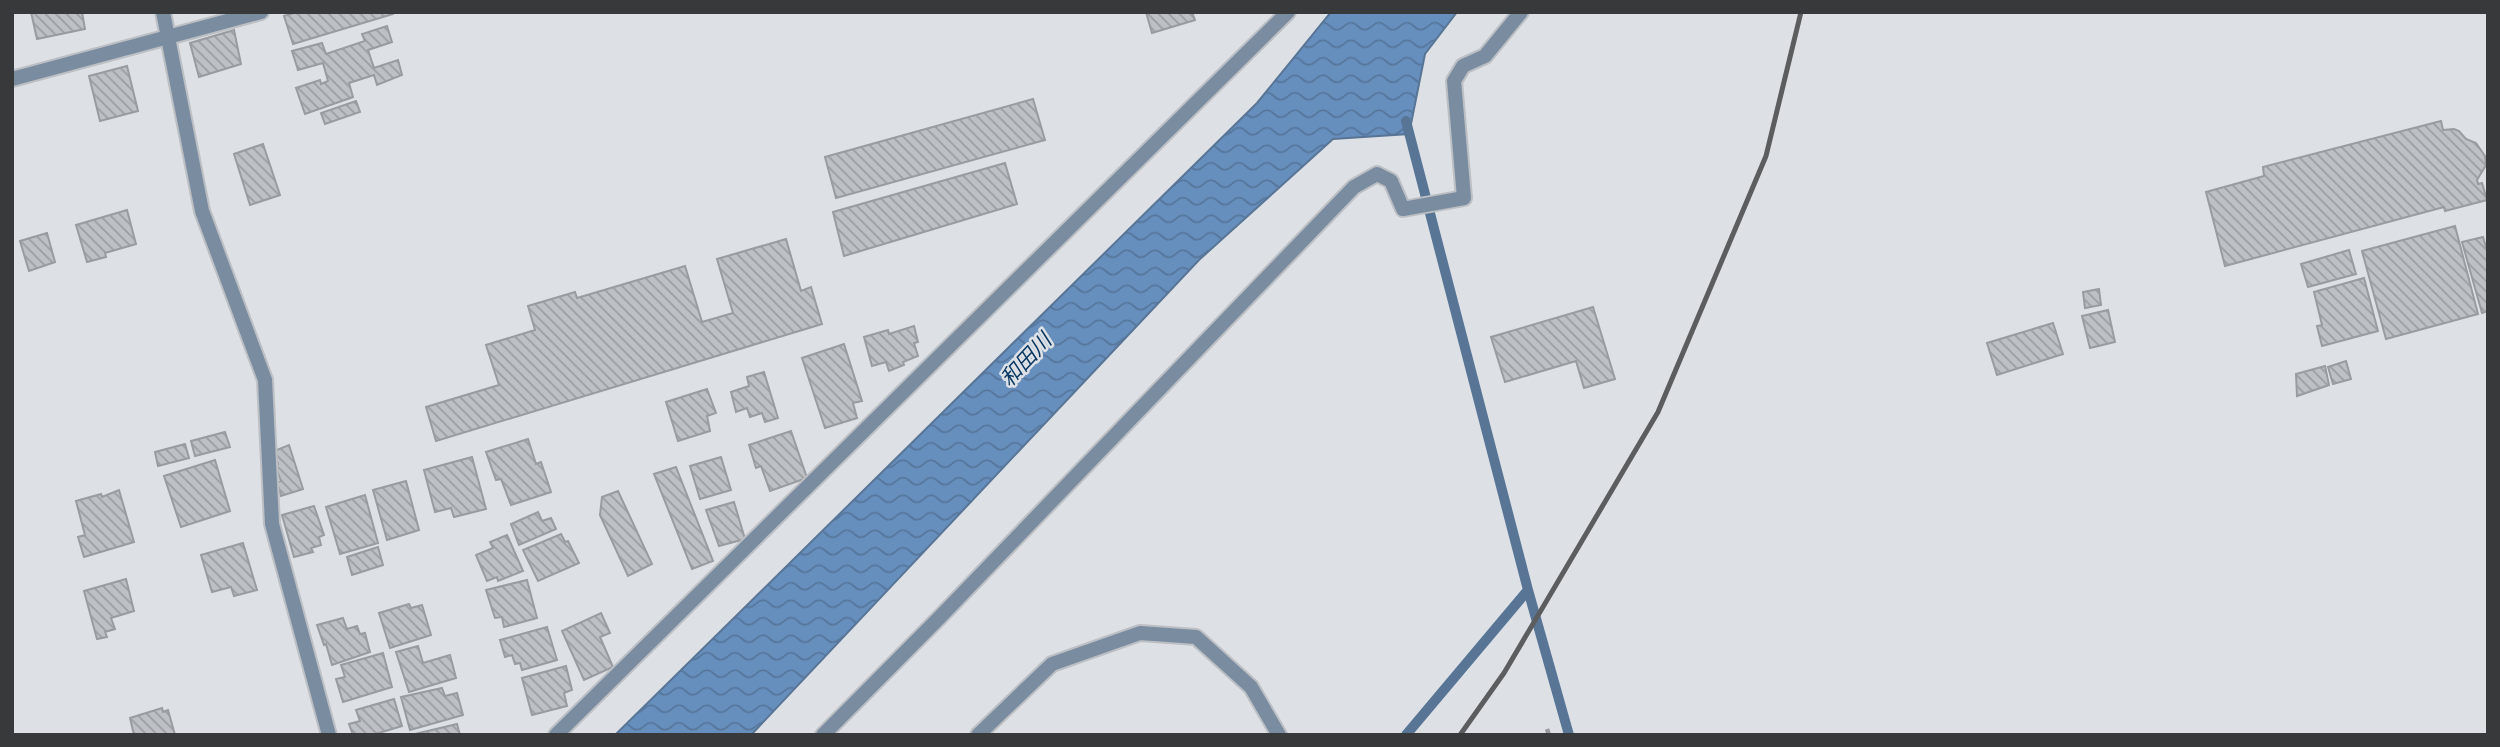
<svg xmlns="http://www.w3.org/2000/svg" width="2500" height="747" font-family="'Work Sans','Noto Sans JP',sans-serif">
  <defs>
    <pattern id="water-waves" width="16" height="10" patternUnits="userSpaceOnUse" patternTransform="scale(1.75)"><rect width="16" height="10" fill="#678fbd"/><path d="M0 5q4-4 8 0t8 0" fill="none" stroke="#56769b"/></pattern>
    <pattern id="building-back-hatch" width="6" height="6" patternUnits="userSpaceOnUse" patternTransform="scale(1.75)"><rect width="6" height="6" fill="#bdc1c5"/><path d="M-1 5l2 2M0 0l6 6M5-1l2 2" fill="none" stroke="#9a9ea1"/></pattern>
  </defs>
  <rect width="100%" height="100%" fill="#dde1e6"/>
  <!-- water -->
  <path fill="url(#water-waves)" stroke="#597596" stroke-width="2" d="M1331,12H1457L1425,54L1409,134L1333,139L1199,260L751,735H615L1257,103Z"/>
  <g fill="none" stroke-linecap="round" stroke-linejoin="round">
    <!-- stream -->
    <path stroke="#597596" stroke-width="10" d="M1406,121L1528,590L1569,735
      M1406,735L1528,590"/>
  </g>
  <!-- building -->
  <path fill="url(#building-back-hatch)" stroke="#989ca0" stroke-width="2" d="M31,12H82L85,29L37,39Z
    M297,12H393V14L293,44L284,16Z
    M1146,12H1192L1195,20L1152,33Z
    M387,26L392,42L368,50L374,68L398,60L402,75L377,85L374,75L349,83L353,97L305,114L296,88L320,80L321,84L328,81L323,63L298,70L292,51L322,43L326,54L365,41L362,34Z
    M234,30L241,64L199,77L190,43Z
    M127,66L138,111L100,121L89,76Z
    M1033,99L1045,140L836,198L825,157Z
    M356,101L360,112L325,124L321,113Z
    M2441,121L2443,130L2454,129L2459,131L2466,139L2476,143L2485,156L2486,165L2477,180L2478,184L2482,183L2487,200L2445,211L2444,207L2225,266L2206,192L2264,176L2263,167Z
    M263,144L280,195L250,205L234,154Z
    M1005,163L1017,204L844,256L833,212Z
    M127,210L136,244L105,253L106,257L87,262L76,225Z
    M2455,226L2478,314L2386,339L2362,251Z
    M47,233L55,262L29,271L20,241Z
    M2483,237L2488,254V311L2482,313L2462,242Z
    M786,239L801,291L811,287L822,324L436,441L426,407L499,385L486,345L535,330L528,306L575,292L577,298L685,266L702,322L733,313L717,259Z
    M2349,250L2356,274L2308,287L2301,264Z
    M2364,278L2378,331L2322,346L2317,326L2322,325L2314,292Z
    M2099,289L2101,305L2085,308L2083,292Z
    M1593,307L1615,379L1584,388L1576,361L1505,382L1491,337Z
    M2108,310L2115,342L2090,348L2082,316Z
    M2053,323L2063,354L1997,375L1987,343Z
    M914,326L918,342L914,343L918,356L903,362L904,365L889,371L886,362L872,366L864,337L888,330L889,334Z
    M844,344L862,401L853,403L857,418L825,428L802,358Z
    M2346,361L2351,379L2333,384L2328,367Z
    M2325,366L2329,385L2297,396L2296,374Z
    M764,372L778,418L765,422L762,413L750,417L747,408L736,412L731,392L749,386L747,377Z
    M707,389L716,413L707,416L710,431L678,441L666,402Z
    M791,431L807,478L770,491L761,466L756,468L749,445Z
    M225,432L230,447L195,456L191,441Z
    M528,439L536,464L541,462L551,492L511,505L501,479L496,480L486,452Z
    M185,444L189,458L158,466L155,452Z
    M289,445L303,489L281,496L277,482L281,481L275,465L278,464L274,451Z
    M472,457L486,509L454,517L451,508L435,512L424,470Z
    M721,457L731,490L700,499L690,466Z
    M215,460L230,511L181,527L164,476Z
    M676,467L713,561L692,569L654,474Z
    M406,481L419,530L387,540L373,490Z
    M119,490L134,542L84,557L78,537L85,535L76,501L101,494L102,497Z
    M618,491L652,564L628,576L600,515L602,497Z
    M365,495L378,543L340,554L326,507Z
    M734,502L745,539L719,546L706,510Z
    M314,506L324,535L319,537L321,545L311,548L313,552L294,557L282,515Z
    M538,512L542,521L551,518L556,529L519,545L511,524Z
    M561,534L565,542L568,541L579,563L538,581L523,550Z
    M507,535L523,571L498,581L497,577L487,581L476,555L493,548L490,542Z
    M243,543L257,590L234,596L231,587L212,592L201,555Z
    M378,547L383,565L352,575L347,557Z
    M126,579L134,611L111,618L115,629L105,632L107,637L97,639L84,591Z
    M527,580L537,618L504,627L502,617L495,618L486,590Z
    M409,604L411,608L422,605L431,635L390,648L379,613Z
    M601,613L610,633L600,637L613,667L584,680L562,631Z
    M343,618L347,629L357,626L360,634L365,633L370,652L332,665L326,644L324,645L317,625Z
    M547,627L557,660L522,670L520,663L515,664L512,655L505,657L500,640Z
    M418,646L423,663L450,655L456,678L409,692L396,652Z
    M383,653L392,687L343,702L336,679L345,677L341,665Z
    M566,666L572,690L564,693L567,706L532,715L522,678Z
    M442,688L445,696L457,693L463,715L410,730L401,697Z
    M394,699L402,726L372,735H353L349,724L360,721L356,710Z
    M162,708L163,712L168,710L175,735H134L130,718Z
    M457,724L460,735L415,734Z"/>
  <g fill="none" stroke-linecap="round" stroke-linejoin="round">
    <!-- service casing -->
    <g stroke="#bcbfc4" stroke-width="18">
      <path id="service" d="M978,735L1052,664L1140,633L1196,637L1251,687L1279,735"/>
    </g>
    <!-- minor casing -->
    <g stroke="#bcbfc4" stroke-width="18">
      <path id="minor" d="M163,12L202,211L265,380L272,524L329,735
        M12,79L261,12
        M556,735L1288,12
        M823,735L940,617L1354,187L1377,174L1391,181L1403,209L1464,198L1454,81L1463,66L1485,56L1521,12"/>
    </g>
    <!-- path -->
    <path stroke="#979a9e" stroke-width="4.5" stroke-dasharray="5 5" stroke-linecap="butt" d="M1547,729L1549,735"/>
    <!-- service -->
    <use href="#service" stroke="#7a8ca0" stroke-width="14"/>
    <!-- minor -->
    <use href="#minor" stroke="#7a8ca0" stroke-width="14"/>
    <!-- rail -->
    <path stroke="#5b5d5f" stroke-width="5" d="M1460,735L1504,673L1658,412L1766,156L1801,12"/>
  </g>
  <g text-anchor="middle" stroke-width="5" stroke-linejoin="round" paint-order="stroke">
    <!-- water labels -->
    <g font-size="21" font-style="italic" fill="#093762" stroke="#dde1e6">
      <text transform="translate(1026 360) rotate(-47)" y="7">和田川</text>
    </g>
  </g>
  <!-- border -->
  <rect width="2500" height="747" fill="none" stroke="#37393a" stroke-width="28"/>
</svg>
